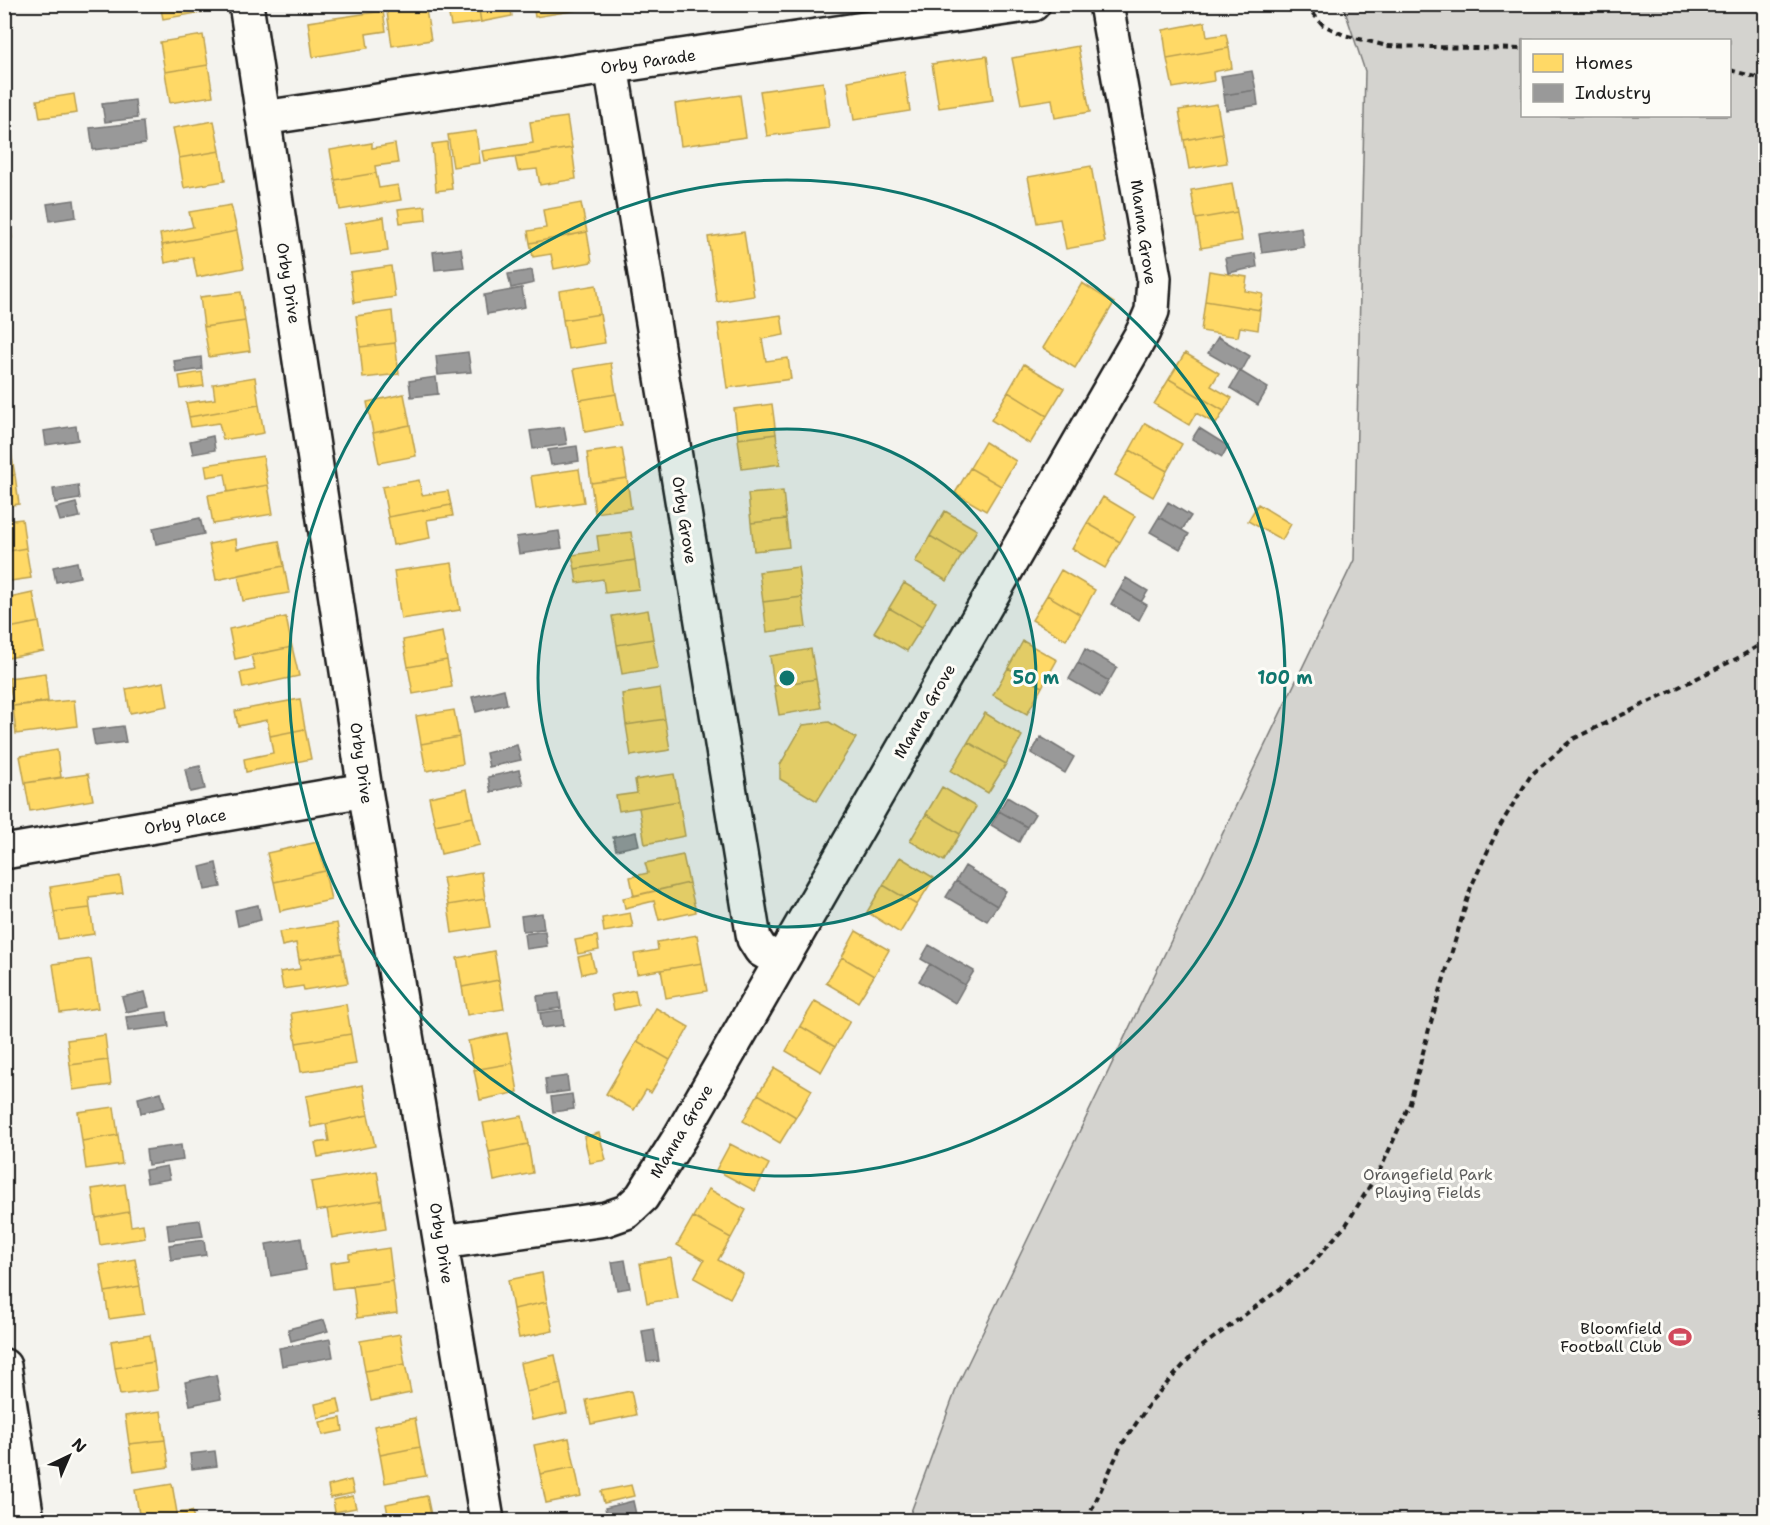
<svg xmlns="http://www.w3.org/2000/svg" width="1770" height="1525" font-family="'Shantell Sans',sans-serif">
  <rect width="100%" height="100%" fill="#f4f3ee"/>
  <filter id="ink" filterUnits="userSpaceOnUse"><feTurbulence type="fractalNoise" baseFrequency=".0167" numOctaves="2"/><feDisplacementMap in="SourceGraphic" scale="12" xChannelSelector="R" yChannelSelector="G"/><feConvolveMatrix kernelMatrix="1 2 1 2 8 2 1 2 1" color-interpolation-filters="sRGB"/></filter>
  <g filter="url(#ink)">
    <!-- green -->
    <path fill="#d4d3cf" stroke="#787876" stroke-width="1.5" fill-rule="evenodd" d="M1343,5H1765V1520H908L958,1384L1354,560L1365,71ZM1522,40H1730V116H1522Z"/>
    <!-- homes -->
    <path fill="#ffd966" stroke="#bba050" stroke-width="1.5" d="M160,4H201L203,12L163,19Z
      M391,4H425L431,40L392,46L386,5Z
      M447,4H478L481,22L451,26Z
      M478,4H510L512,16L481,22Z
      M533,4H596V7L535,17Z
      M383,11L386,31L366,34L368,48L313,57L308,22Z
      M1205,22L1207,37L1226,34L1229,48L1167,59L1163,30Z
      M203,35L208,65L165,72L160,42Z
      M1078,46L1090,112L1055,118L1052,99L1021,104L1012,58Z
      M1229,48L1232,68L1213,72L1214,81L1173,88L1167,59Z
      M987,56L993,100L939,108L932,64Z
      M208,65L213,96L170,103L165,72Z
      M904,71L910,111L854,120L848,81Z
      M823,82L829,128L767,136L760,91Z
      M74,94L77,113L40,118L37,100Z
      M740,95L746,137L681,146L675,104Z
      M1217,104L1222,133L1184,140L1179,110Z
      M567,117L572,148L484,161L482,151L533,143L530,122Z
      M214,121L220,151L179,158L173,128Z
      M476,131L480,163L453,167L448,135Z
      M1222,133L1227,163L1189,169L1184,140Z
      M447,142L452,189L436,191L432,144Z
      M372,143V148L395,144L398,163L375,166L376,173L335,180L330,150Z
      M572,148L576,179L540,185L537,169L518,171L515,157Z
      M220,151L225,181L184,188L179,158Z
      M1091,166L1105,242L1066,249L1060,219L1037,223L1028,177Z
      M376,173L379,188L398,185L401,200L340,210L335,180Z
      M1232,183L1237,212L1196,219L1191,190Z
      M581,203L587,232L530,243L528,231L546,228L543,210Z
      M231,205L237,231L162,245L160,234L193,227L189,212Z
      M425,206L426,220L400,223L398,209Z
      M1237,212L1242,241L1201,248L1196,219Z
      M384,217L388,251L349,256L344,224Z
      M4,218H9L12,238L4,239Z
      M237,231L244,268L197,277L193,257L165,263L162,245Z
      M587,232L592,262L554,269L551,254L533,257L530,243Z
      M744,232L754,296L717,302L708,237Z
      M4,264H7L10,279L4,280Z
      M391,266L395,297L354,303L350,272Z
      M1209,271L1247,277L1245,291L1263,294L1260,310L1205,301Z
      M1082,283L1114,303L1075,368L1043,348Z
      M596,285L600,314L563,320L559,291Z
      M241,292L245,321L204,327L200,297Z
      M1205,301L1260,310L1258,330L1240,327L1238,337L1201,331Z
      M392,311L395,343L360,347L356,316Z
      M600,314L605,343L568,349L563,320Z
      M781,315L784,335L762,339L766,361L788,358L791,379L727,388L718,324Z
      M245,321L250,351L209,357L204,327Z
      M395,343L399,374L363,378L360,347Z
      M1185,353L1219,373L1211,386L1232,398L1224,411L1169,379Z
      M611,363L616,394L580,400L574,369Z
      M1024,364L1064,388L1047,416L1008,392Z
      M202,372L204,386L181,389L179,376Z
      M255,377L259,405L189,417L186,403L215,399L213,384Z
      M1169,379L1224,411L1216,424L1196,413L1189,425L1154,404Z
      M1008,392L1047,416L1030,444L991,420Z
      M404,394L410,425L373,433L367,402Z
      M616,394L622,425L585,432L580,400Z
      M772,404L776,434L738,439L734,409Z
      M259,405L264,433L223,440L219,423L191,427L189,417Z
      M1145,423L1182,444L1167,471L1130,450Z
      M410,425L416,456L379,463L373,433Z
      M776,434L780,464L742,469L738,439Z
      M985,442L1016,461L1001,486L970,468Z
      M10,446L15,475L4,476V447Z
      M622,448L627,478L591,483L587,453Z
      M1130,450L1167,471L1153,497L1115,475Z
      M263,456L268,485L228,492L225,474L207,477L205,465Z
      M970,468L1001,486L986,511L955,493Z
      M579,469L584,502L536,509L531,476Z
      M15,475L19,504L4,506V476Z
      M627,478L631,508L595,513L591,483Z
      M419,480L422,495L448,491L451,505L388,517L382,487Z
      M268,485L273,514L213,524L208,495Z
      M783,491L786,519L751,523L748,494Z
      M1103,497L1135,516L1120,542L1087,523Z
      M1258,504L1291,524L1282,540L1248,521Z
      M451,505L453,516L427,520L430,538L393,545L388,517Z
      M945,511L977,530L962,555L930,536Z
      M22,519L26,548L4,552V521Z
      M786,519L789,547L754,551L751,523Z
      M1087,523L1120,542L1105,568L1072,549Z
      M631,532L635,560L575,569L572,555L599,551L597,536Z
      M930,536L962,555L947,581L915,562Z
      M236,539L237,549L279,541L284,566L216,580L209,544Z
      M26,548L31,578L4,582V552Z
      M635,560L639,589L605,593L603,579L577,583L575,569Z
      M452,563L460,610L401,619L394,571Z
      M284,566L289,593L243,601L238,575Z
      M798,567L802,597L763,602L759,572Z
      M1061,570L1095,590L1081,615L1047,595Z
      M904,583L936,602L922,627L889,608Z
      M33,593L39,622L4,629V599Z
      M1047,595L1081,615L1066,640L1032,620Z
      M802,597L806,627L767,632L763,602Z
      M889,608L922,627L907,651L874,632Z
      M648,610L653,639L617,645L612,616Z
      M286,617L292,647L235,659L229,629Z
      M39,622L44,651L8,658L4,629Z
      M442,632L447,660L408,667L403,640Z
      M653,639L658,668L622,674L617,645Z
      M1023,641L1057,660L1042,687L1008,668Z
      M292,647L299,676L243,688L240,673L255,670L251,655Z
      M811,649L816,679L774,686L770,656Z
      M447,660L452,687L413,694L408,667Z
      M1008,668L1042,687L1027,714L993,695Z
      M45,673L48,701L13,706L9,678Z
      M816,679L821,708L779,715L774,686Z
      M164,682L168,706L130,713L126,689Z
      M660,688L665,719L626,725L622,694Z
      M300,699L305,729L270,736L267,720L238,726L235,711Z
      M74,700L77,726L16,734L13,706Z
      M454,710L459,737L421,744L416,716Z
      M985,713L1022,736L1006,764L968,742Z
      M665,719L670,750L631,756L626,725Z
      M829,722L856,738L817,801L780,779V765L803,725Z
      M305,729L311,759L246,772L244,759L273,753L270,736Z
      M459,737L463,764L426,771L421,744Z
      M968,742L1006,764L988,793L951,771Z
      M57,750L61,777L25,783L20,756Z
      M88,774L93,800L30,811L25,783Z
      M674,774L679,801L619,811L616,796L637,793L635,780Z
      M942,787L976,807L960,834L926,814Z
      M467,789L473,817L435,825L429,797Z
      M679,801L685,836L645,844L639,808Z
      M926,814L960,834L944,861L910,841Z
      M473,817L480,845L441,854L435,825Z
      M318,842L325,871L274,882L267,853Z
      M683,855L689,883L634,896L630,877L648,873L645,863Z
      M900,857L934,878L917,905L883,885Z
      M325,871L331,900L280,911L274,882Z
      M481,872L485,899L448,905L443,878Z
      M120,876L123,893L89,897L90,908L54,912L50,887Z
      M689,883L696,912L659,920L654,901L625,908L623,898Z
      M883,885L917,905L900,933L867,912Z
      M485,899L490,927L452,933L448,905Z
      M90,908L94,934L58,939L54,912Z
      M630,913L633,927L604,932L602,918Z
      M337,923L342,953L299,960L296,943L282,946L279,932Z
      M856,931L889,950L874,976L842,957Z
      M697,935L702,963L637,974L634,954L658,950L657,942Z
      M597,936L599,950L578,954L575,940Z
      M494,951L499,980L462,987L457,958Z
      M342,953L348,983L304,990L303,986L283,989L280,972L300,969L299,960Z
      M591,954L595,971L582,974L578,957Z
      M842,957L874,976L858,1002L826,983Z
      M91,959L98,1008L60,1013L53,964Z
      M702,963L707,991L666,998L661,970Z
      M499,980L504,1009L467,1015L462,987Z
      M635,990L638,1005L614,1010L611,995Z
      M815,1001L850,1021L835,1047L800,1026Z
      M346,1004L351,1034L296,1043L291,1013Z
      M656,1008L689,1027L670,1060L637,1041Z
      M800,1026L835,1047L821,1072L786,1051Z
      M507,1033L513,1063L474,1070L468,1041Z
      M351,1034L356,1064L301,1072L296,1043Z
      M105,1035L108,1060L70,1065L67,1040Z
      M637,1041L670,1060L651,1093L646,1090L634,1110L606,1094Z
      M108,1060L111,1085L73,1090L70,1065Z
      M513,1063L518,1092L480,1100L474,1070Z
      M775,1068L812,1090L796,1117L758,1094Z
      M363,1085L368,1115L311,1127L306,1096Z
      M758,1094L796,1117L780,1143L743,1121Z
      M114,1107L118,1135L82,1141L78,1112Z
      M368,1115L375,1146L318,1157L315,1143L329,1141L326,1124Z
      M522,1116L528,1144L489,1152L483,1123Z
      M599,1133L606,1160L590,1163L584,1137Z
      M118,1135L122,1164L86,1169L82,1141Z
      M528,1144L533,1173L494,1181L489,1152Z
      M730,1144L769,1164L755,1191L716,1170Z
      M377,1171L382,1200L316,1211L311,1182Z
      M125,1184L129,1212L96,1218L92,1189Z
      M709,1189L746,1210L731,1238L693,1217Z
      M382,1200L386,1229L332,1238L327,1209Z
      M129,1212L131,1226L143,1224L145,1238L100,1245L96,1218Z
      M693,1217L731,1238L718,1260L743,1274L730,1298L694,1278L704,1260L677,1245Z
      M389,1248L393,1281L333,1289L330,1263L349,1260V1254Z
      M671,1258L678,1298L647,1303L640,1263Z
      M135,1259L140,1286L105,1292L100,1265Z
      M542,1273L547,1302L513,1309L508,1280Z
      M393,1281L397,1313L357,1318L353,1286Z
      M140,1286L144,1314L109,1319L105,1292Z
      M547,1302L553,1331L519,1338L513,1309Z
      M400,1334L405,1364L365,1371L360,1341Z
      M150,1335L154,1362L115,1368L111,1341Z
      M555,1355L561,1384L526,1392L520,1363Z
      M154,1362L158,1390L120,1395L115,1368Z
      M405,1364L411,1393L371,1401L365,1371Z
      M561,1384L567,1413L532,1420L526,1392Z
      M631,1391L636,1415L591,1424L586,1400Z
      M338,1399L341,1413L318,1418L315,1404Z
      M161,1411L165,1440L129,1444L125,1416Z
      M341,1418L343,1431L323,1435L320,1422Z
      M415,1418L420,1447L380,1455L374,1426Z
      M569,1438L575,1467L540,1474L534,1445Z
      M165,1440L169,1467L134,1472L129,1444Z
      M420,1447L426,1476L385,1483L380,1455Z
      M575,1467L581,1496L546,1503L540,1474Z
      M351,1480L354,1493L330,1498L328,1486Z
      M172,1484L177,1513L192,1511L194,1520H140L135,1490Z
      M631,1485L634,1496L604,1503L601,1491Z
      M353,1496L356,1508L335,1512L333,1500Z
      M427,1496L432,1520H389L386,1504Z"/>
    <!-- industry -->
    <path fill="#999" stroke="#747474" stroke-width="1.5" d="M1252,71L1256,90L1224,95L1221,76Z
      M1256,90L1258,105L1226,110L1224,95Z
      M135,100L137,118L105,122L102,104Z
      M143,122L145,144L93,150L90,128Z
      M74,200L76,217L50,221L47,204Z
      M1301,227L1304,247L1262,253L1259,234Z
      M461,248L464,267L435,270L433,252Z
      M1255,253L1257,267L1228,273L1225,258Z
      M532,270L534,283L511,288L508,274Z
      M522,288L525,307L487,314L484,295Z
      M1218,337L1250,356L1241,372L1208,353Z
      M468,352L471,372L438,375L436,356Z
      M201,357L202,369L176,373L174,361Z
      M1240,371L1268,388L1258,405L1230,388Z
      M436,377L438,394L411,397L409,381Z
      M76,426L78,440L46,445L44,431Z
      M564,427L567,444L533,449L530,431Z
      M1199,428L1228,446L1222,457L1192,439Z
      M213,436L215,450L193,454L190,441Z
      M577,446L579,461L551,465L548,450Z
      M78,485L80,499L55,503L53,489Z
      M1168,502L1191,516L1182,530L1159,517Z
      M76,503L80,517L60,521L56,508Z
      M1159,517L1189,534L1180,549L1150,532Z
      M200,518L204,534L156,544L153,528Z
      M559,531L562,548L519,554L516,537Z
      M77,562L80,577L56,582L53,567Z
      M1126,578L1148,591L1141,602L1120,589Z
      M1120,589L1147,605L1139,620L1111,604Z
      M1085,649L1117,667L1109,681L1078,663Z
      M1078,663L1109,681L1100,697L1069,679Z
      M504,689L507,704L476,712L472,697Z
      M123,726L126,742L95,746L92,730Z
      M1041,737L1074,757L1065,773L1031,753Z
      M517,745L521,760L489,767L486,753Z
      M200,766L205,789L190,792L185,769Z
      M519,770L523,784L491,792L488,777Z
      M1007,797L1035,814L1027,827L999,811Z
      M999,811L1027,827L1019,842L991,825Z
      M636,832L639,845L616,850L613,837Z
      M216,863L221,887L205,890L200,867Z
      M965,866L1006,891L997,906L956,881Z
      M956,881L997,906L987,921L946,897Z
      M258,905L261,920L238,926L235,910Z
      M542,913L544,929L523,931L521,916Z
      M545,931L547,946L526,949L524,934Z
      M929,945L974,971L965,985L921,959Z
      M930,964L965,985L955,1003L919,981Z
      M145,992L149,1007L126,1012L122,997Z
      M559,993L561,1008L539,1011L537,996Z
      M562,1010L564,1025L542,1028L540,1013Z
      M167,1012L169,1026L128,1031L126,1017Z
      M567,1076L569,1091L547,1094L545,1079Z
      M161,1092L165,1107L141,1113L138,1098Z
      M572,1094L574,1109L553,1112L551,1097Z
      M181,1145L183,1160L148,1165L146,1150Z
      M167,1166L170,1179L147,1183L145,1170Z
      M200,1220L203,1236L169,1240L167,1224Z
      M301,1238L306,1270L271,1276L266,1244Z
      M204,1240L206,1255L171,1260L169,1245Z
      M625,1260L630,1288L617,1290L612,1262Z
      M324,1320L328,1331L291,1341L288,1329Z
      M654,1329L659,1361L647,1362L642,1331Z
      M330,1339L333,1357L282,1366L279,1348Z
      M216,1375L221,1399L190,1405L185,1382Z
      M215,1451L217,1466L192,1469L190,1454Z
      M633,1501L637,1519L608,1520L605,1508Z"/>
    <g fill="none" stroke-linecap="round" stroke-linejoin="round">
      <!-- minor casing -->
      <g stroke="#1c1c1c" stroke-width="38">
        <path id="minor" d="M246,4L365,790L487,1520
          M611,66L754,939L761,950L780,961
          M263,118L1033,4
          M4,852L365,790
          M442,1242L606,1219L626,1212L642,1197L680,1137L1143,332L1152,311L1154,278L1106,4"/>
      </g>
      <!-- major casing -->
      <g stroke="#1c1c1c" stroke-width="38">
        <path id="major" d="M4,1366L27,1520"/>
      </g>
      <!-- path -->
      <path stroke="#1c1c1c" stroke-width="4" stroke-dasharray="6 4.5" stroke-linecap="butt" d="M1308,4L1309,9L1323,25L1344,35L1387,46L1522,49
        M1730,70L1766,80
        M1087,1520L1121,1446L1152,1400L1197,1350L1307,1269L1346,1225L1382,1166L1410,1103L1429,1029L1471,887L1498,829L1531,775L1573,739L1740,657L1766,641"/>
      <!-- minor -->
      <use href="#minor" stroke="#fdfcf7" stroke-width="33"/>
      <!-- major -->
      <use href="#major" stroke="#fdfcf7" stroke-width="33"/>
    </g>
  </g>
  <!-- distance rings -->
  <circle cx="787" cy="678" r="249" fill="#0f766e" fill-opacity=".12"/>
  <g fill="none" stroke="#0f766e" stroke-width="3">
    <circle cx="787" cy="678" r="249"/>
    <circle cx="787" cy="678" r="498"/>
  </g>
  <!-- icons -->
  <defs>
    <g id="stadium-bare" transform="scale(1.8)"><path d="M0-5a6.5 5 0 1 0 0 10a6.5 5 0 1 0 0-10ZM-3.5-1.8h7v3.6h-7Z" fill="#d1495b" stroke="#fdfcf7" stroke-width="2.5" paint-order="stroke"/></g>
  </defs>
  <g fill-rule="evenodd">
    <use href="#stadium-bare" x="1680" y="1337"/>
  </g>
  <g text-anchor="middle" stroke-width="6" stroke-linejoin="round" paint-order="stroke">
    <!-- street labels -->
    <g font-size="16" fill="#1c1c1c" stroke="#fdfcf7">
      <text transform="translate(648 61) rotate(-8)" y="6">Orby Parade</text>
      <text transform="translate(1144 232) rotate(82)" y="6">Manna Grove</text>
      <text transform="translate(289 283) rotate(81)" y="6">Orby Drive</text>
      <text transform="translate(685 520) rotate(81)" y="6">Orby Grove</text>
      <text transform="translate(924 711) rotate(-60)" y="6">Manna Grove</text>
      <text transform="translate(362 763) rotate(82)" y="6">Orby Drive</text>
      <text transform="translate(185 821) rotate(-10)" y="6">Orby Place</text>
      <text transform="translate(681 1131) rotate(-59)" y="6">Manna Grove</text>
      <text transform="translate(442 1243) rotate(81)" y="6">Orby Drive</text>
    </g>
    <!-- park labels -->
    <g font-size="16" fill="#5c5c5b" stroke="#fdfcf7">
      <text x="1428" y="1180">Orangefield Park<tspan x="1428" dy="18">Playing Fields</tspan></text>
    </g>
    <!-- poi labels -->
    <g font-size="16" fill="#1c1c1c" stroke="#fdfcf7" text-anchor="end">
      <text x="1662" y="1334">Bloomfield<tspan x="1662" dy="18">Football Club</tspan></text>
    </g>
  </g>
  <circle cx="787" cy="678" r="9" fill="#0f766e" stroke="#fdfcf7" stroke-width="3"/>
  <g font-size="18" text-anchor="middle" font-weight="bold" fill="#0f766e" stroke="#fdfcf7" stroke-width="6" stroke-linejoin="round" paint-order="stroke">
    <text x="1036" y="684">50 m</text>
    <text x="1285" y="684">100 m</text>
  </g>
  <!-- margin -->
  <rect width="1770" height="1525" fill="none" stroke="#fdfcf7" stroke-width="24"/>
  <rect x="12" y="12" width="1746" height="1501" fill="none" stroke="#1c1c1c" stroke-width="2" filter="url(#ink)"/>
  <!-- legend -->
  <rect x="1521" y="39" width="210" height="78" fill="#fdfcf7" stroke="#a3a29f" stroke-width="1.5"/>
  <rect x="1533" y="54" width="30" height="18" fill="#ffd966" stroke="#a3a29f" stroke-width="1.5"/>
  <text x="1575" y="69" font-size="18" fill="#1c1c1c">Homes</text>
  <rect x="1533" y="84" width="30" height="18" fill="#999999" stroke="#a3a29f" stroke-width="1.5"/>
  <text x="1575" y="99" font-size="18" fill="#1c1c1c">Industry</text>
  <!-- north arrow -->
  <g transform="translate(69 1456) rotate(44)" stroke="#fdfcf7" stroke-width="4.5" paint-order="stroke">
  <path d="M0-4.5L10 22L0 15L-10 22Z" fill="#1c1c1c"/>
  <text y="-9" font-size="16" font-weight="bold" text-anchor="middle" fill="#1c1c1c">N</text>
  </g>
</svg>
